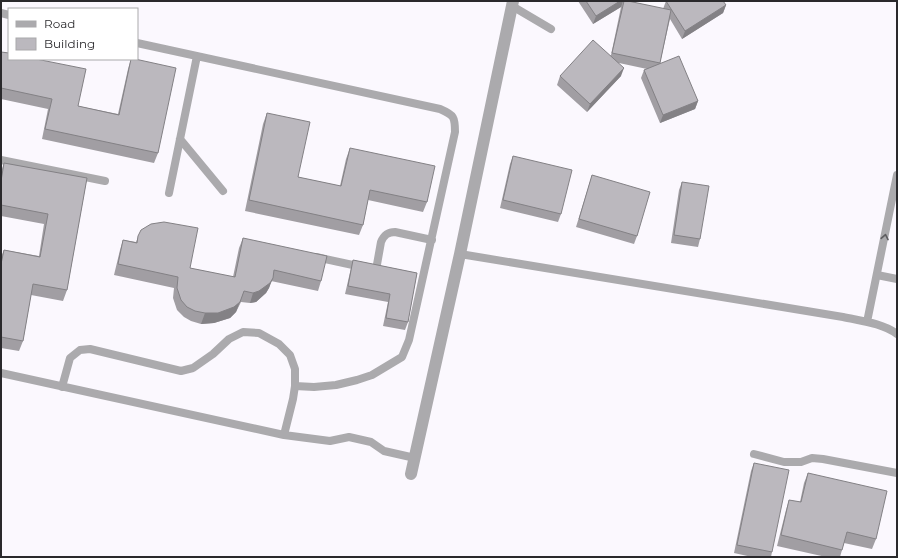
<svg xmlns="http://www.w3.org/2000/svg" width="898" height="558" font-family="Montserrat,sans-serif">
  <rect width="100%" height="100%" fill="#fbf8fe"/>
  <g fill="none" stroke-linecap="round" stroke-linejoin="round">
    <!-- lane -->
    <path stroke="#abaaad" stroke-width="8" d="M512,6L551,29
      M1,13L9,15
      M137,43L440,109C454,115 455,117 455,132L409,340L402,357L372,375L357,380L336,385L314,387L295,386
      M180,139L223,191
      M1,160L105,181
      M169,193L197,56
      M460,254L843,317C861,321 882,323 897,334
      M316,257L362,267
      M376,270L381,242C384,235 388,232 395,232L432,240
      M877,275L897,279
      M867,322L897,175
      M1,373L284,435L330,441L349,437L371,442L384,451L415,458
      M62,387L70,358L80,350L90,349L181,371L193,368L213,354L229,339L243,332L259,333L279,344L290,355L295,369V386L293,399L284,435
      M754,454L784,462H801L812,458L823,459L897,473"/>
    <!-- street -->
    <path stroke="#abaaad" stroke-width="12" d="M411,474L460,254L513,1"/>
  </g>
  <!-- wall -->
  <path fill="#a19ea3" d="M578,1H628L663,9L666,1L726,5L723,13L682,39L670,19L660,63L698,101L695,109L660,123L641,78L644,70L647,69L619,63L621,76L587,112L557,85L560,76L611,55L621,7L593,24Z
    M1,52L78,106L118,114L128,69L131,59L158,153L154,163L42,139L48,109L1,99Z
    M267,113L298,177L340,186L346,159L350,148L427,202L423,212L368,200L363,225L359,235L245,211L263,124Z
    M513,156L561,214L558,222L500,208L510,164Z
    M4,163L87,178L67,290L63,301L31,295L23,341L19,351L1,348V257L4,250L39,256L44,224L1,216V172Z
    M592,175L637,236L634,244L576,227Z
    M682,182L700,239L698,247L671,243L679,190Z
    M141,230L190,268L233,277L239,248L243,238L321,281L318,291L271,281L269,288L266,293L256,302L250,303L241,302L236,312L230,318L214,323L201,324L191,321L184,317L177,310L173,298L174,288L114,275L120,250L123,240L136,242Z
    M353,260L417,273L408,322L405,330L383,326L388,302L345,294L351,268Z
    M754,463L772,552L771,557H752L734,553L751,471Z
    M808,473L876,539L872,549L844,543L840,557H826L777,546L786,510L789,500L800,502L804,483Z"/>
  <!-- shaded-wall -->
  <path fill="#838185" d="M620,1H623L621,7L593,24L596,16Z
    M726,5L723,13L682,39L685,31Z
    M624,68L621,76L587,112L590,104Z
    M698,101L695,109L660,123L663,115Z
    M273,278L269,288L266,293L256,302L250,303L253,293Z
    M244,291L236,312L230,318L214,323L201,324L205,313Z"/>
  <!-- building -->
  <path fill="#bbb8be" stroke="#838185" d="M586,1H620L596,16Z
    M624,1H628L671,10L660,63L612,53Z
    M666,1H723L726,5L685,31Z
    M593,40L624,68L590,104L560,76Z
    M1,52L9,53V59H36L86,69L78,106L119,115L131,59H135L176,68L158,153L45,129L52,99L1,88Z
    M679,56L698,101L663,115L644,70Z
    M267,113L310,122L298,177L341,186L350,148L435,166L427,202L370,190L363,225L249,200Z
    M513,156L572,170L561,214L503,200Z
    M4,163L87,178L67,290L33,284L23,341L1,337V264L4,250L40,257L48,214L1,205V181Z
    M592,175L650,192L637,236L579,219Z
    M682,182L709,186L700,239L674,235Z
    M164,222L198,228L190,268L235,277L243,238L327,256L321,281L274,270L273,278L270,283L259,291L253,293L244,291L240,302L234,307L218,313H205L195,311L187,307L181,300L177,288L178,277L118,264L123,240L137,243L138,236L141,230L151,224Z
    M353,260L417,273L408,322L386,318L390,294L348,286Z
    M754,463L789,470L772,552L737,545Z
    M808,473L887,491L876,539L847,532L842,550L781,535L789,500L801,502Z"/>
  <!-- one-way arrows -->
  <defs><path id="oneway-chevron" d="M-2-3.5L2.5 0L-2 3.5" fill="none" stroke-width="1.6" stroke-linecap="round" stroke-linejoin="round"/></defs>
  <use stroke="#5e5d60" href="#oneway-chevron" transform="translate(885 237) rotate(-79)"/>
  <!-- border -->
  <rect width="898" height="558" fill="none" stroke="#2a292c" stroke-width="4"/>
  <!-- legend -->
  <rect x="8" y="8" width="130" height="52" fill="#ffffff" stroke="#aaa9ab"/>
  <rect x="16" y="21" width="20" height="6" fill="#abaaad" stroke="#aaa9ab"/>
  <text x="44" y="28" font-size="12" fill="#2a292c">Road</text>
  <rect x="16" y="38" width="20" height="12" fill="#bbb8be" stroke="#aaa9ab"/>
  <text x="44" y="48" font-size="12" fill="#2a292c">Building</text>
</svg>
